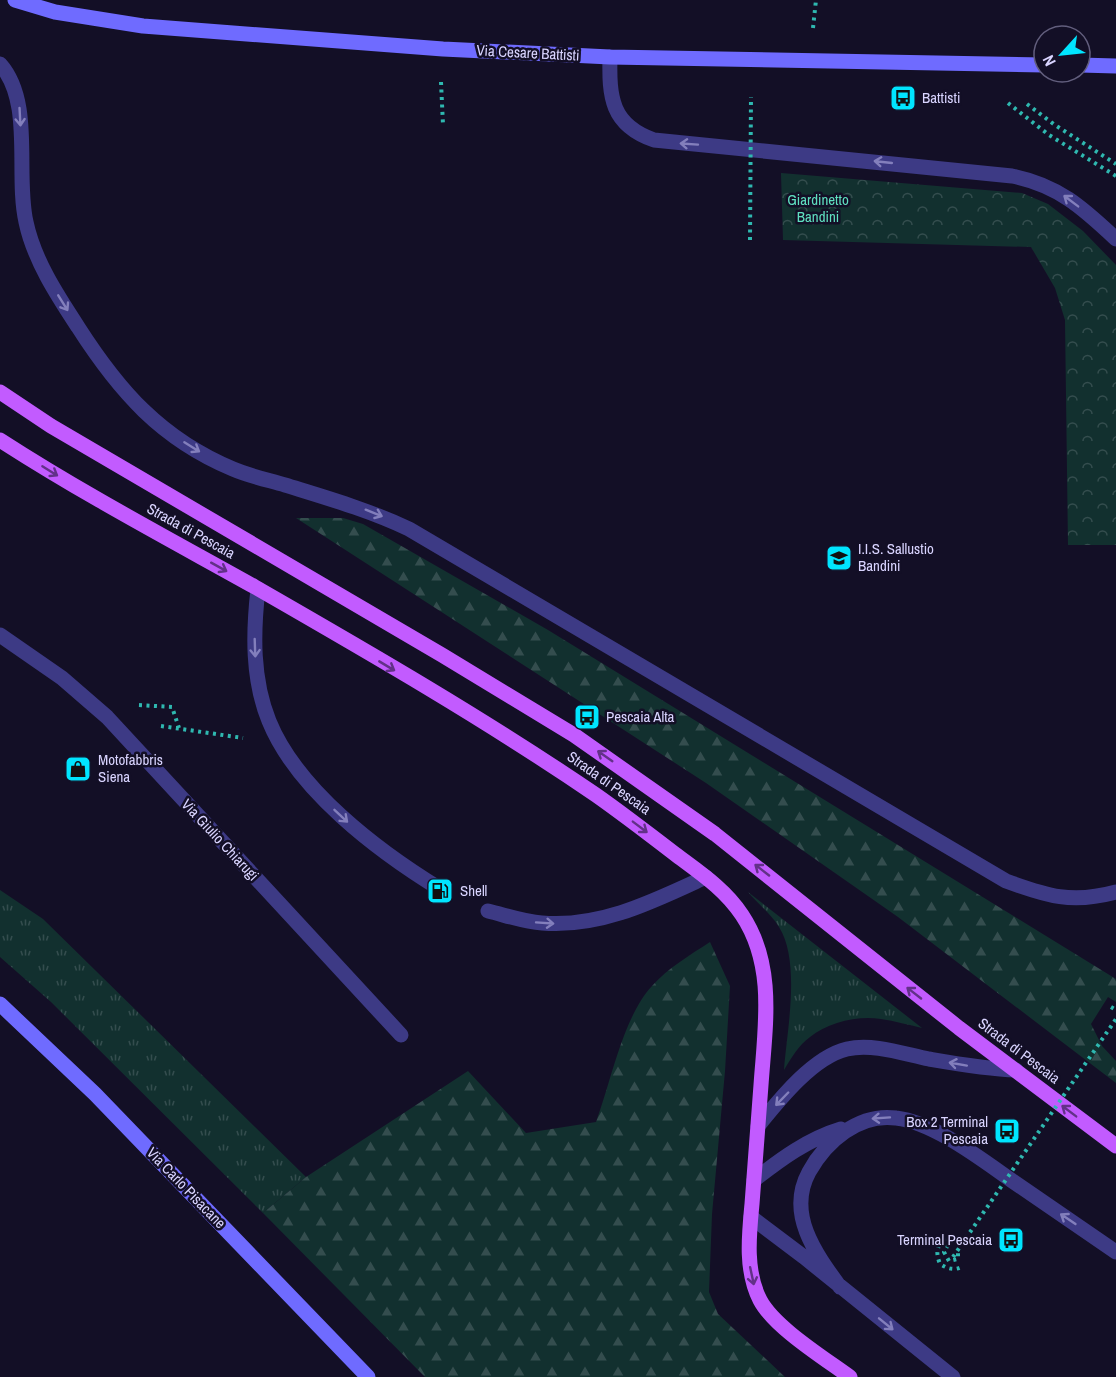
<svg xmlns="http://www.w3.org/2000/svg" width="1116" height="1377" font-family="'Archivo Narrow',sans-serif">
  <defs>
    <pattern id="grass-tufts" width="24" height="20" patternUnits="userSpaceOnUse" patternTransform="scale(1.5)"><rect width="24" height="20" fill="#12302f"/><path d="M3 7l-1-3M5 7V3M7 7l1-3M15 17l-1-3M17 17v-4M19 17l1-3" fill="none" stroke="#344d4e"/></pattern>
    <pattern id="forest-firs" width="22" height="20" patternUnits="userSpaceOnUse" patternTransform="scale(1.5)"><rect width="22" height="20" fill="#12302f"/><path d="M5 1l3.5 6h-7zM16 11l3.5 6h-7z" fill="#344d4e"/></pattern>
    <pattern id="park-crowns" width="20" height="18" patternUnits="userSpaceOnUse" patternTransform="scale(1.5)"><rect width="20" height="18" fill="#12302f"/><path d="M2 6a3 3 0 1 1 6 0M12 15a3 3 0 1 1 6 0" fill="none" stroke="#344d4e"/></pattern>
  </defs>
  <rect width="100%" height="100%" fill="#130f26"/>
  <!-- grass -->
  <path fill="url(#grass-tufts)" d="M0,890L43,919L306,1177L263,1213L51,1002L0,957Z
    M748,892L922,1028C909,1025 895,1021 881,1019C859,1015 828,1022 810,1037C799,1045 791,1058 784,1070C787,1030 801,962 779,927C771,914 757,903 748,892Z"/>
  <!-- forest -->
  <path fill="url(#forest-firs)" d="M296,518H343L363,524L548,630L1116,979V1002L1108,997L1091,1024L1102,1046L1116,1061V1083L898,917L706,783Z
    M710,942L730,986L725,1071L712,1214L709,1292L718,1314L785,1377H425L263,1213L306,1177L468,1071L526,1133L596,1122C611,1082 623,1017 652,986C668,968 690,955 710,942Z"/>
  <!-- park -->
  <path fill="url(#park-crowns)" d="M781,173L1022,193L1048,204L1083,231L1116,265V545H1068L1065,320L1055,288L1031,247L783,240Z"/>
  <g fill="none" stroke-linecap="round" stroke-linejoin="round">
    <!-- path -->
    <path stroke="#2fb8b0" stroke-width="4" stroke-dasharray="3 4.5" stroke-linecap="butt" d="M813,28L816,0
      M441,82L443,125
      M1008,103L1049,135L1116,176
      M1027,104L1055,125L1116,164
      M139,705L172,707L179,728
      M161,726L243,738
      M1111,1007L1116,1010
      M944,1239C936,1247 936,1254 940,1264C948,1269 955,1271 963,1266
      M944,1239L948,1245L944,1252L949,1261L958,1259V1251"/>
    <!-- lane -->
    <path stroke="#3d3a85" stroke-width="15" d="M610,57C609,97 611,125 654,140L1012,176C1058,185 1083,208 1116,239
      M0,64C34,102 15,174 26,222C34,260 57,295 78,327C119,391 161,439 233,469C249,476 268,480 285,485C327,498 369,510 409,529L1006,881C1047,896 1072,904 1116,892
      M258,589C253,633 252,679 269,721C297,790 378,851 440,889
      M488,911C505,915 524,922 542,923C601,928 654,901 706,877
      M758,1126C779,1100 813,1057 847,1049C873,1043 904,1054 929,1059C958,1064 986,1069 1016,1070
      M754,1180C781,1159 808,1139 841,1129
      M751,1217L804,1257L953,1377
      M840,1287C816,1254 786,1214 809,1172C826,1141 859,1113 896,1118C933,1122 981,1159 1011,1180C1046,1204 1081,1228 1116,1252"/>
    <!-- street -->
    <path stroke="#3d3a85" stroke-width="15" d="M0,635L62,678L107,717L401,1035"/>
    <!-- secondary -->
    <path stroke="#6f6bff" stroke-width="15" d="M15,0L55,12L143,26L443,49L610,57L1044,65
      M1080,65L1116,66
      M0,1004L95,1094L368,1377"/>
    <!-- primary -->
    <path stroke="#c25bff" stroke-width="15" d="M0,392L51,426L442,655L574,735L715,834L959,1028L1116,1146
      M0,440C82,493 169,539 255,587C370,653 486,720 596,795C623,814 649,834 675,854C699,872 725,889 742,915C776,966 765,1027 761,1085C758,1124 755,1164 752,1204C749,1235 745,1271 760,1300C774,1327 824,1358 850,1377"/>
    <!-- path-bridge -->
    <path stroke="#2fb8b0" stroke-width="4" stroke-dasharray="3 4.5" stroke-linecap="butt" d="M750,240L751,97
      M953,1257L1116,1019"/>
  </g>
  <!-- one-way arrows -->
  <defs><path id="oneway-shaft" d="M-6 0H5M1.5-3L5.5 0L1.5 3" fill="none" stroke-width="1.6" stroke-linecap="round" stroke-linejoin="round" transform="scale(1.5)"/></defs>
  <g stroke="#837fbc">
    <use href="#oneway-shaft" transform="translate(20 117) rotate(87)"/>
    <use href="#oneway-shaft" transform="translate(689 144) rotate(-176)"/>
    <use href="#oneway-shaft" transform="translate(883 162) rotate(-174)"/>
    <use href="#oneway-shaft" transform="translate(1071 201) rotate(-143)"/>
    <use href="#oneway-shaft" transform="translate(63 303) rotate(58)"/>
    <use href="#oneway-shaft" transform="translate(192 447) rotate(32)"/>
    <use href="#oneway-shaft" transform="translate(374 513) rotate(22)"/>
    <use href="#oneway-shaft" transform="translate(255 648) rotate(88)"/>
    <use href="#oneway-shaft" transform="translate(341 816) rotate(43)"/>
    <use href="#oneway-shaft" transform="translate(545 923) rotate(4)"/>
    <use href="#oneway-shaft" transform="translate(958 1064) rotate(-170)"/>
    <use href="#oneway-shaft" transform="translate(782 1099) rotate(134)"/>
    <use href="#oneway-shaft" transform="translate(881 1118) rotate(176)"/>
    <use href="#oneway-shaft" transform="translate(1068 1219) rotate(-146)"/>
    <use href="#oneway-shaft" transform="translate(886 1324) rotate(39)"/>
  </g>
  <g stroke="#623188">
    <use href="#oneway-shaft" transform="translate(50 471) rotate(32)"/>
    <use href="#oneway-shaft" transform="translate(219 567) rotate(29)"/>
    <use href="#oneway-shaft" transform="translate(387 666) rotate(31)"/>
    <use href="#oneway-shaft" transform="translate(605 756) rotate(-145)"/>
    <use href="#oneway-shaft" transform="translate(640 827) rotate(37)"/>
    <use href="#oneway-shaft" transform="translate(762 870) rotate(-142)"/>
    <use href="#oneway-shaft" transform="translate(914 993) rotate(-142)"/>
    <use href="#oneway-shaft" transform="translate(1069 1111) rotate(-143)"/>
    <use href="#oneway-shaft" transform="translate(752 1276) rotate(78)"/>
  </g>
  <!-- icons -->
  <defs>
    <g id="bus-square" transform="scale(1.35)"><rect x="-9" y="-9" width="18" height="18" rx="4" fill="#00e5ff" stroke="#130f26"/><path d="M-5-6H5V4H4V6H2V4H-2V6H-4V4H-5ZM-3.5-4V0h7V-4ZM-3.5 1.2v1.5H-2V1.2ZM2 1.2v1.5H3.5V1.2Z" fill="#111"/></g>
    <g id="school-square" transform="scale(1.35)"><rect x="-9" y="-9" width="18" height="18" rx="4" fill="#00e5ff" stroke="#130f26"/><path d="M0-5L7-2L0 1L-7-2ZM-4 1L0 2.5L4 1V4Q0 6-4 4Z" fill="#111"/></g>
    <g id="shop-square" transform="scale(1.35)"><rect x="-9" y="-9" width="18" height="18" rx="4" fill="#00e5ff" stroke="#130f26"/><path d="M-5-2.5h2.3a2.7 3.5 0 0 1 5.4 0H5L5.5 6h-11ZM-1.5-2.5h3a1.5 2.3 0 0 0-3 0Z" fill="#111"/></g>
    <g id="fuel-square" transform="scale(1.35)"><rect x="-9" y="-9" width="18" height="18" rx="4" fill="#00e5ff" stroke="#130f26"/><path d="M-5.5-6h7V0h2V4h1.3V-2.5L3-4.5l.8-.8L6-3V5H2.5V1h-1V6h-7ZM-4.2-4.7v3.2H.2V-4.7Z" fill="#111"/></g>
  </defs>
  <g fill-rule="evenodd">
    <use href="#bus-square" x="903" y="98"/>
    <use href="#school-square" x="839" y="558"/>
    <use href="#bus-square" x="587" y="717"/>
    <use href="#shop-square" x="78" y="769"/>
    <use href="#fuel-square" x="440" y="891"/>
    <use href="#bus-square" x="1007" y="1131"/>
    <use href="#bus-square" x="1011" y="1240"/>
  </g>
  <g text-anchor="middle" stroke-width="5" stroke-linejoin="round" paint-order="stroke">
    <!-- street labels -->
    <g font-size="15" fill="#d9d4ff" stroke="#130f26">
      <text transform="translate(528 53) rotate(3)" y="5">Via Cesare Battisti</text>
      <text transform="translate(191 531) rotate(29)" y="5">Strada di Pescaia</text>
      <text transform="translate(609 783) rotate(35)" y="5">Strada di Pescaia</text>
      <text transform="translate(220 840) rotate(47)" y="5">Via Giulio Chiarugi</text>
      <text transform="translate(1019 1051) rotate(37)" y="5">Strada di Pescaia</text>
      <text transform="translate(186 1188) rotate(46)" y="5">Via Carlo Pisacane</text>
    </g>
    <!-- poi labels -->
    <g font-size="15" fill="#d9d4ff" stroke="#130f26" text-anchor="start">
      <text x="922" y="103">Battisti</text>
      <text x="858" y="554">I.I.S. Sallustio<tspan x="858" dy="17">Bandini</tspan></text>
      <text x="606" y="722">Pescaia Alta</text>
      <text x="98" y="765">Motofabbris<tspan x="98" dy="17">Siena</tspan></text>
      <text x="460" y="896">Shell</text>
      <text x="988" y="1127" text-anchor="end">Box 2 Terminal<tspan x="988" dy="17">Pescaia</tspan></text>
      <text x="992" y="1245" text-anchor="end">Terminal Pescaia</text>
    </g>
    <!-- park labels -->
    <g font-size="15" fill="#5fe0c0" stroke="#130f26">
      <text x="818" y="205">Giardinetto<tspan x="818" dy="17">Bandini</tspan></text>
    </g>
  </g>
  <!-- north arrow -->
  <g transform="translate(1062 54) rotate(243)"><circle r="28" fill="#130f26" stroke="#625e7d" stroke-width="1.5"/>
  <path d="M0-4.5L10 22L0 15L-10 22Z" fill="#00e5ff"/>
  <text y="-9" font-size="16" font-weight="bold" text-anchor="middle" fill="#d9d4ff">N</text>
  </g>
</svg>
